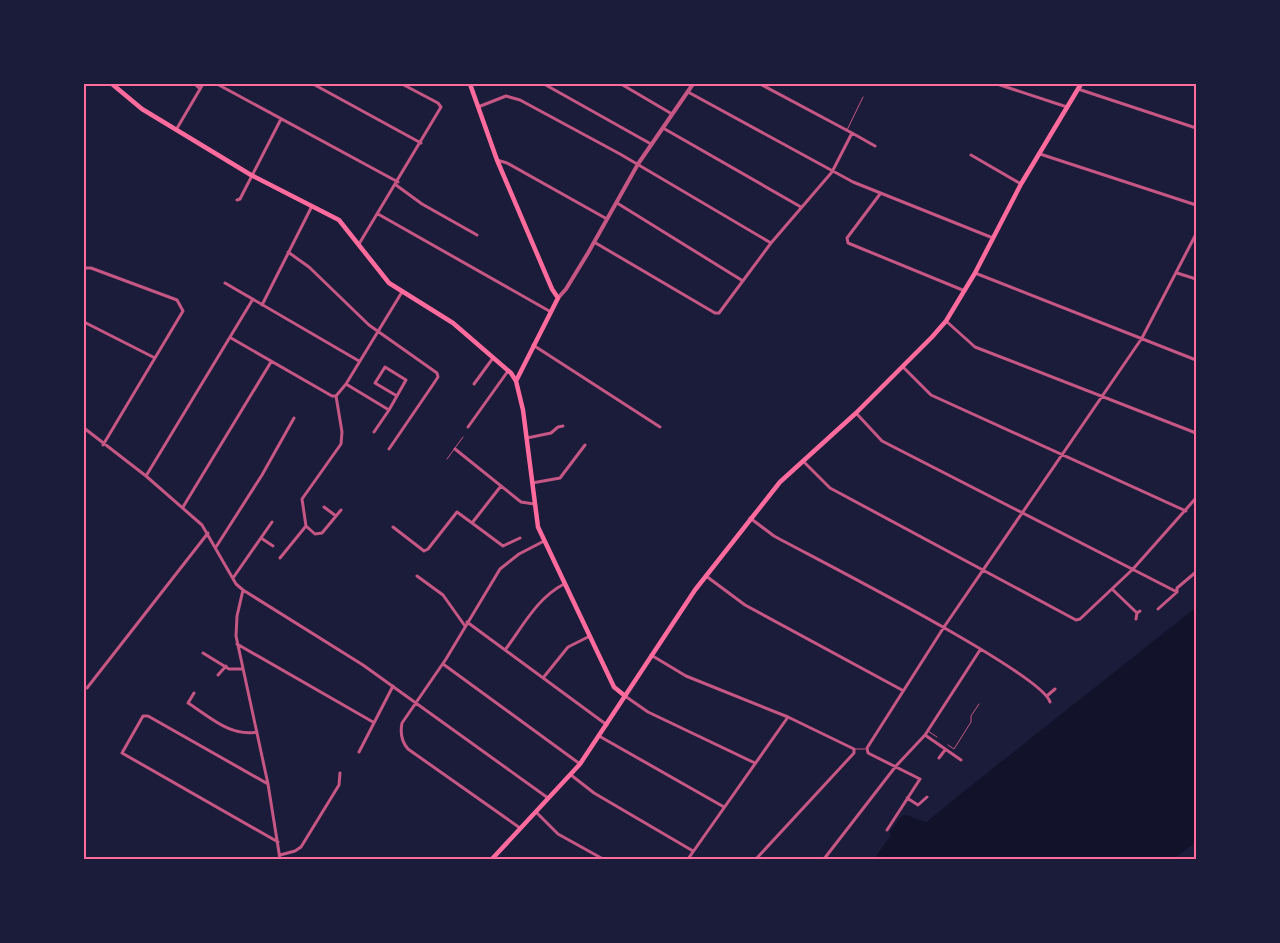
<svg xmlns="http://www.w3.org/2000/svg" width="1280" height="943" font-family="'PT Sans',sans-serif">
  <rect width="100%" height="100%" fill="#1b1b3a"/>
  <!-- water -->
  <path fill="#12122b" d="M1196,614V836L1165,859H880L896,837L895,833L905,820L922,828L932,826L1007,763Z"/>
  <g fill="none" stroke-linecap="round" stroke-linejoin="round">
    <!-- river -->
    <path stroke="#12122b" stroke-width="10" d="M957,809L954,806L971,792L1196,614
      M880,859L896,837L895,833L905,820L927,828L954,806L958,811
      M1165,859L1196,836"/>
    <!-- service -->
    <path stroke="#c65784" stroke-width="1" d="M847,130L863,97
      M447,459L463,437
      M928,731L937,737
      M948,745L954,749L971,722V716L979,704
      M854,749H865"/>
    <!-- minor -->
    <path stroke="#c65784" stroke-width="3" d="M195,84L200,89
      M217,84L398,182
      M313,84L421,143
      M544,84L651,144
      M621,84L672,114
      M997,84L1067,107
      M1078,89L1196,128
      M688,92L853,182L993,238
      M478,107L506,96L520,100L620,154L771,243
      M663,128L801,207
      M176,130L203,84
      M852,133L875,146
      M1040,154L1196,205
      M971,155L1021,184
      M497,160L507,163L607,219
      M396,185L422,204L477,235
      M880,194L847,238L848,243L965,291
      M237,200L240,199L281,119
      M617,203L743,281
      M378,214L551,312
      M594,242L715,313H719L771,243L832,172L852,133L760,84
      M359,244L441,107L438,103L402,84
      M288,252L309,267L369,325L437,373L438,377L432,386L389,449
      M84,268H91L177,300L183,311L103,445
      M975,273L1196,360
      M1177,273L1196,279
      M225,283L359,361
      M262,305L312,206
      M946,321L975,347L1196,433
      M84,322L155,358
      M231,338L332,396H336L346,384L402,292
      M533,345L660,427
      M903,367L931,395L1186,511
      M346,384L389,410L374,432
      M474,384L493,358
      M389,410L406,380L385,367L375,383L397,396
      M856,413L882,441L1177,592L1158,609
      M468,427L508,371
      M84,428L146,476L202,525L236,584L243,590L363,665L548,798
      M527,438L551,433L558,427L563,426
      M455,449L521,502L534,504
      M803,461L830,488L1076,620L1080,619L1133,569L1196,498
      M146,476L253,299
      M532,483L560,478L585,445
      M183,507L271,362
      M324,507L336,516
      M750,518L774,536C814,558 1042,673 1050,702
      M472,523L503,546L520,538
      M306,526L315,534L322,533L341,510
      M393,527L424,551L428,549L457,512L472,523L501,486
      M261,538L273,546
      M216,547L262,475L294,418
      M280,558L306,526L302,499L341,444L342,432L336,396
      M417,576L443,595L465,626
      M706,576L745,605L902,690
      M233,578L272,522
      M1112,589L1137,613L1140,611
      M243,590L237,616L236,636L268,784L280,859
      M1177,592V588L1196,572
      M1136,619L1137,613
      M467,622L607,725
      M237,644L373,722
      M505,650C523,626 537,598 564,584
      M203,653L229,669H242
      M651,655L686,676L788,717L854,749V753L756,859
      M443,664L580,764
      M218,675L226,666
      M543,678L568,647L588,637
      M87,688L208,533
      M194,693L188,703C210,717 230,737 257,732
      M1048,695L1055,689
      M625,696L648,712L755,763
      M925,735L961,760
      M599,736L724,807
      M359,752L393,686
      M939,758L945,750
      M571,775L594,793L693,851
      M268,784L148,716H143L122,753L278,842
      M907,798L918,805L927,797
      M536,812L558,834L603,859
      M520,828L408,749C401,741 400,733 402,723L446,659L500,569L519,554L544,541
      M887,830L920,779L868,753L867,748L944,627L1142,338L1196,234
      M280,855L295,851L301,847L339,785L340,773
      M688,859L788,717
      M824,859L896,766L925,735L980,650"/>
    <!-- tertiary -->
    <path stroke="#c65784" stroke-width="4" d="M558,298L566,289L588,253L638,164L693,84"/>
    <!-- primary -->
    <path stroke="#ff6b9d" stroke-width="4.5" d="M112,84L142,109L251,175L339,220L389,283L453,323L511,373L516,381L523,410L538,527L614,687L625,696
      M470,84L497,160L552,289L558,298L516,381
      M492,859L580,764L695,590L780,482L856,413L932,337L946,321L975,273L1021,184L1081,84"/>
  </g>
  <!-- border -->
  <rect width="1280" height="943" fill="none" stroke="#1b1b3a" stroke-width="170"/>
  <rect x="85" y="85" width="1110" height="773" fill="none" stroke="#ff6b9d" stroke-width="2"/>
</svg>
